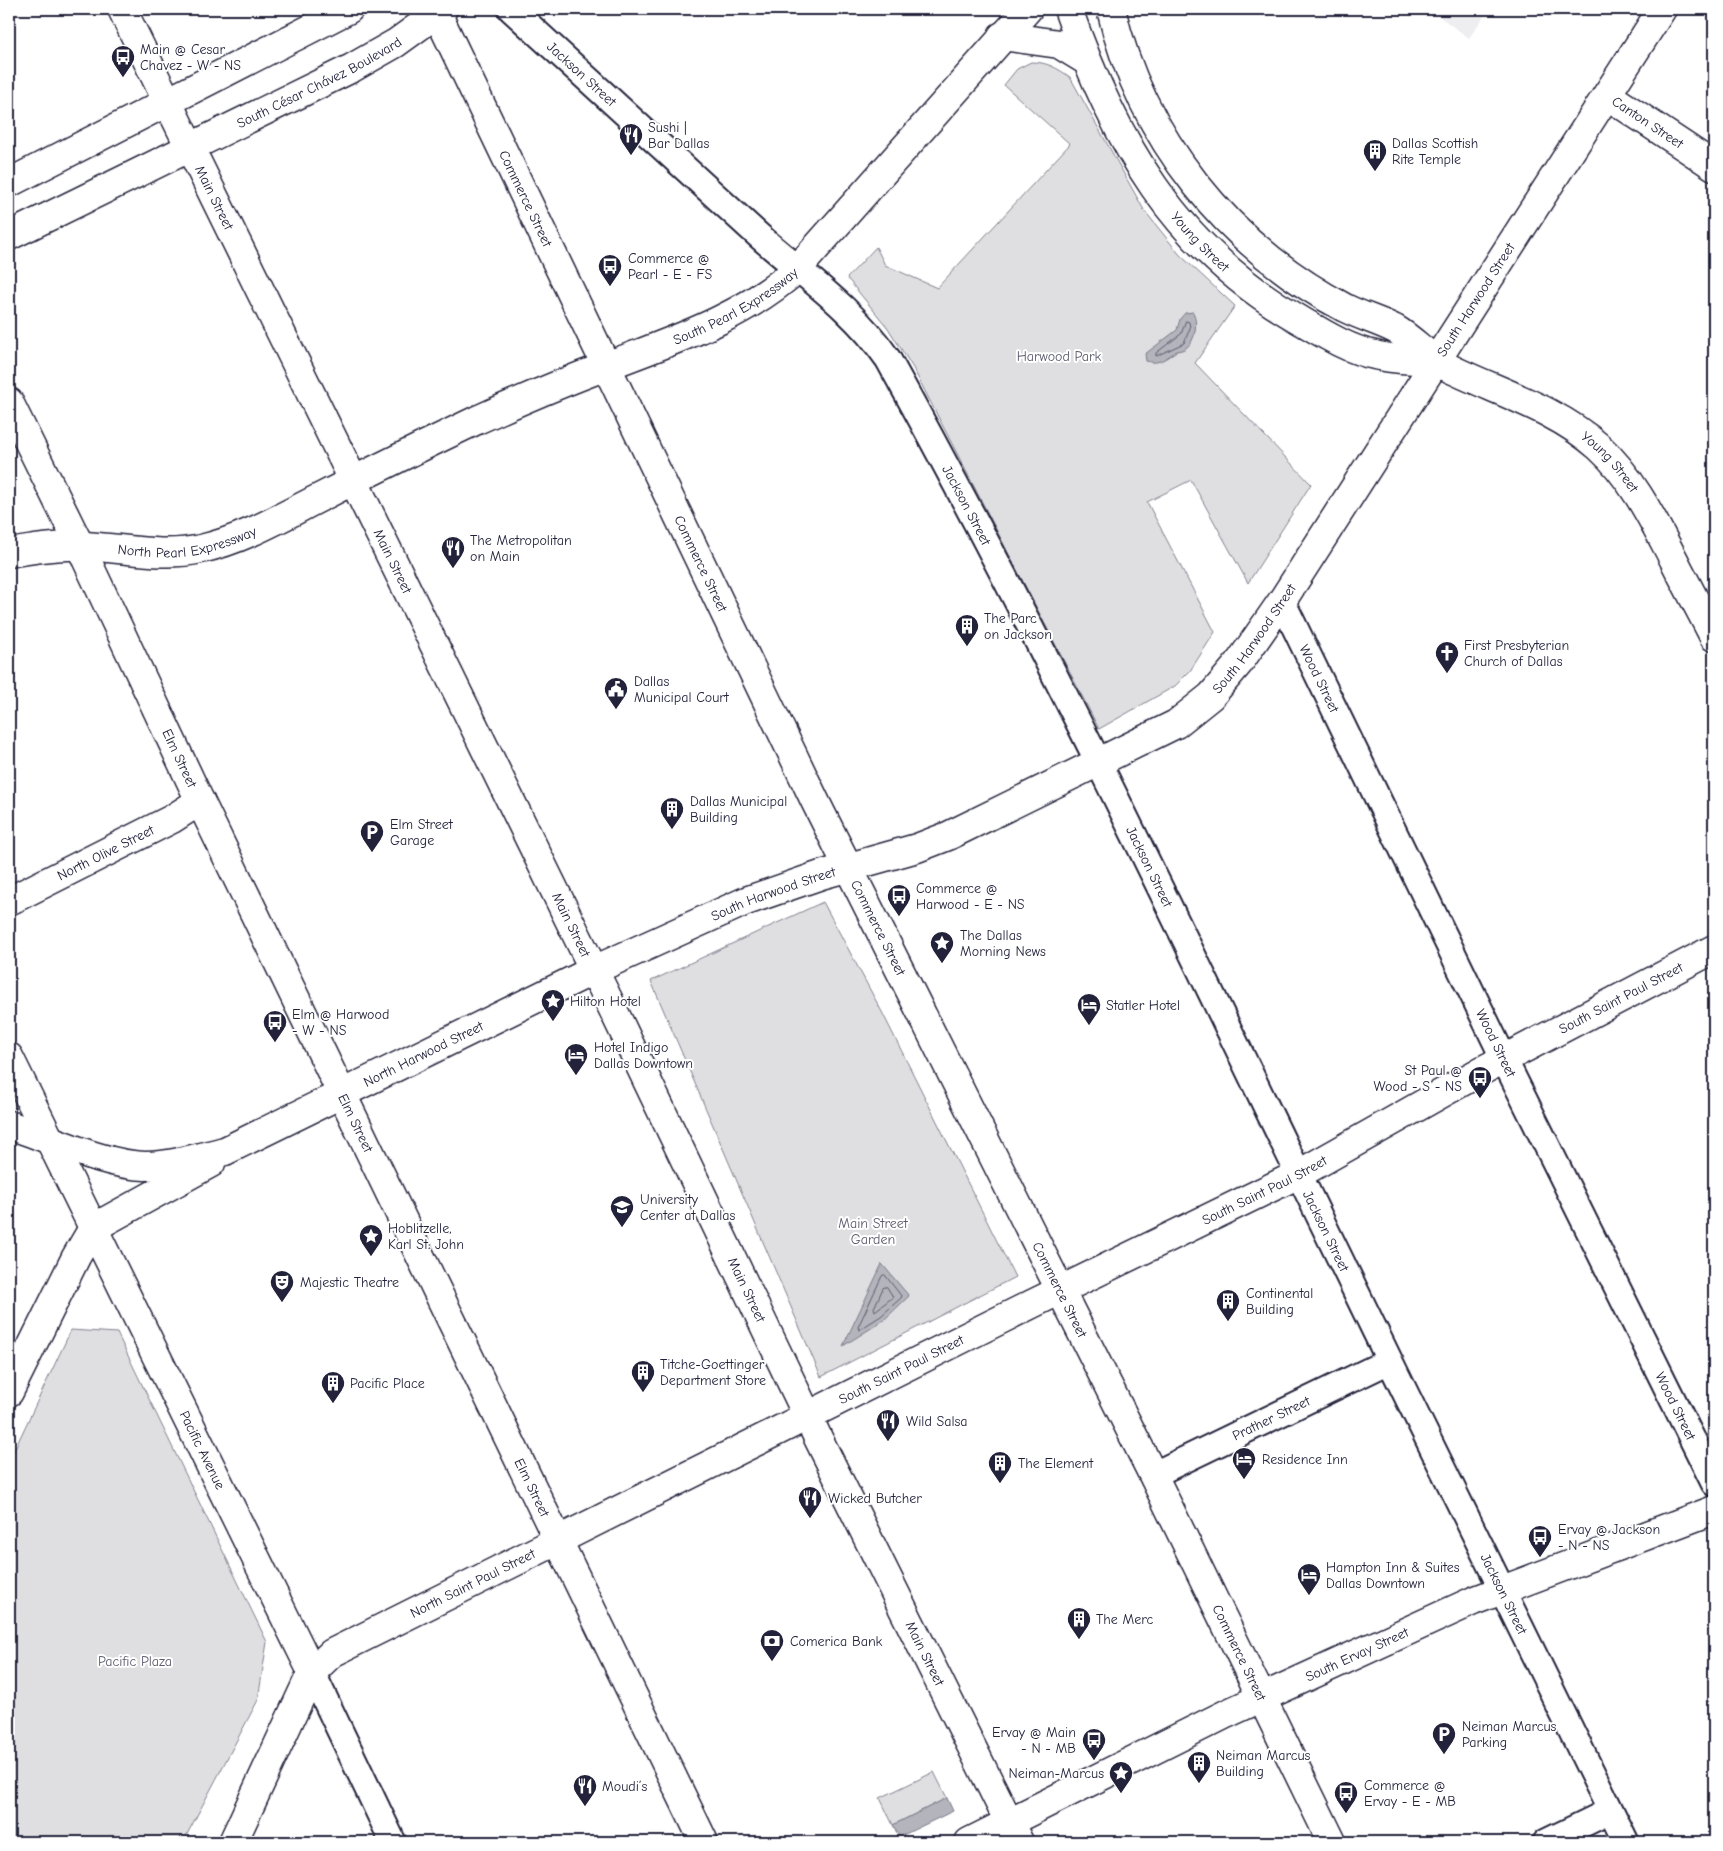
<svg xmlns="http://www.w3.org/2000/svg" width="1723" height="1851" font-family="'Comic Neue',sans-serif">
  <rect width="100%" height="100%" fill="#fff"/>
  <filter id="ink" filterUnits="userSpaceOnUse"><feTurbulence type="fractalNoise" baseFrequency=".02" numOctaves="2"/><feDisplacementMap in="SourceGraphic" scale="10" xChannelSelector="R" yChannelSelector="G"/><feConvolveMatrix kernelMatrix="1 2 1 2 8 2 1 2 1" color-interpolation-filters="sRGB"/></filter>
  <g filter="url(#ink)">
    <!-- built -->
    <path fill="#eeeef1" d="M1429,9H1489L1469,38Z"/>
    <!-- green -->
    <path fill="#dfdfe2" stroke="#80808e" d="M1031,62C1047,62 1057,68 1070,77L1144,210L1180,255L1235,306L1195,363L1311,484L1248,583L1191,480L1147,502L1215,632L1190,671L1175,686L1099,729L913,368L888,328L847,278L876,247L885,265L937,288L1070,144L1004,85L1017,69Z
      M823,902L882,1012L1015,1277L821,1377L651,981Z
      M71,1330L117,1333L267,1642L258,1700L183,1842H9V1461Z
      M934,1772L947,1798L893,1825L880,1798Z"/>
    <!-- water -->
    <path fill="#b4b4bc" stroke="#7a7a88" d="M1193,312C1198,321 1196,341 1186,348C1182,351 1178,350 1175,352C1165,359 1158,365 1146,361L1145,354L1177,330L1180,319L1185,313Z
      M882,1264L909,1296L884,1320L843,1346Z
      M947,1798L953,1811L899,1837L893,1825Z"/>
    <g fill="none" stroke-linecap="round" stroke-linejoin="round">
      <!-- shore -->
      <path stroke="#5c5c6f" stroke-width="1" d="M1186,321L1189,322L1190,328L1184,343L1156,356V353L1181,334Z
        M885,1275L902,1297L881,1316L859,1330L858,1327L882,1276Z
        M887,1287L893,1297L875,1311L874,1308L883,1288Z"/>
      <!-- minor casing -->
      <g stroke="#22223b" stroke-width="29">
        <g id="minor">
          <path id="s1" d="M511,9C593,84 675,159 757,234C803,275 853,308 888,359C1032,619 1160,887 1289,1154C1400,1384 1514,1613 1626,1842"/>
          <path id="s2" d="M1282,601L1504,1059L1714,1483"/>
          <path id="s3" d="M1153,1475L1389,1361"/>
          <path d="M312,1672L393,1842"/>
          <path d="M1546,1842L1610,1811"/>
        </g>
      </g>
      <!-- tertiary casing -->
      <g stroke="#22223b" stroke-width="31">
        <g id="tertiary">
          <path id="s4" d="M9,901L172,819L200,801"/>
          <path id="s5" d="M9,1057L312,1672"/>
          <path id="s6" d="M9,1125C50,1138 103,1165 145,1166C172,1166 199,1157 225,1151L594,970"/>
          <path d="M9,1392L76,1257L93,1228L211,1163"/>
          <path id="s7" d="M233,1842L312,1672L332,1653L1032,1304L1299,1174L1483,1070L1714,949"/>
        </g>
      </g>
      <!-- secondary casing -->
      <g stroke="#22223b" stroke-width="31">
        <g id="secondary">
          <path id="s8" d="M122,9L609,1001L819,1440L1019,1842"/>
          <path id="s9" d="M435,9L816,803L1153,1475L1332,1842"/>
          <path id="s10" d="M1068,9C1114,141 1175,249 1300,320C1322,333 1349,350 1375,355C1394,360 1415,360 1435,361"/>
          <path id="s11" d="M1111,9C1141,138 1228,246 1345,308C1361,316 1379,321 1395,329C1414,340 1427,357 1447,367C1498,392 1555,408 1599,447C1633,478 1653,520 1674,560C1687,586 1701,611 1714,637"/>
          <path d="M1002,36L1059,44L1087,61"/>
          <path id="s12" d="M1607,95L1714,166"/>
          <path id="s13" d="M9,402L80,546L200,801L704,1842"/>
          <path id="s14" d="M9,553C32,549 57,545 81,546C121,547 161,558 201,549C245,539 283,516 323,496C374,470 425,445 477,420C519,401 561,383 604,367C671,341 744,318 798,268L1028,9"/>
          <path id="s15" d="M594,970L746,901L821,875L917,848L948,836L1176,724L1211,696L1239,663L1282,601L1662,9"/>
          <path id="s16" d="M969,1842L1226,1714L1473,1601L1714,1510"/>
        </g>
      </g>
      <!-- primary casing -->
      <g stroke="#22223b" stroke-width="31">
        <g id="primary">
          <path d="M9,183L349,9"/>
          <path id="s17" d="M9,236L352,68L396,43L443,9"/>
        </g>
      </g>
      <!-- minor -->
      <use href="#minor" stroke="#fff" stroke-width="25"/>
      <!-- tertiary -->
      <use href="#tertiary" stroke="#fff" stroke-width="28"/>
      <!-- secondary -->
      <use href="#secondary" stroke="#fff" stroke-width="28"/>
      <!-- primary -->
      <use href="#primary" stroke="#fff" stroke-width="28"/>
    </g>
  </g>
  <!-- icons -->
  <defs>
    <g id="bus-pin" transform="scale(1.25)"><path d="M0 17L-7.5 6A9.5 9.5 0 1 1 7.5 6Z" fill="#22223b" stroke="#fff"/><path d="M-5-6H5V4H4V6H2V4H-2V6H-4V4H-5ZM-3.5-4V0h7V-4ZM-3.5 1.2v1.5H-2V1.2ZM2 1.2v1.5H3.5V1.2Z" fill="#fff"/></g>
    <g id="restaurant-pin" transform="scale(1.25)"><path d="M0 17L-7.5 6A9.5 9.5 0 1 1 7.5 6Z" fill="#22223b" stroke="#fff"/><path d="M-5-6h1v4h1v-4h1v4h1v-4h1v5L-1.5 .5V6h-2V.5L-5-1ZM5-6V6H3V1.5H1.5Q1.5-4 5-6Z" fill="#fff"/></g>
    <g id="building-pin" transform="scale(1.25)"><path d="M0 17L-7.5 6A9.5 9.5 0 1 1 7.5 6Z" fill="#22223b" stroke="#fff"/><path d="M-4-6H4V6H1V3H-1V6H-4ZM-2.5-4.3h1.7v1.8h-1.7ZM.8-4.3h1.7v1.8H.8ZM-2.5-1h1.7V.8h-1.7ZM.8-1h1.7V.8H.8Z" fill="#fff"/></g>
    <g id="church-pin" transform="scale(1.25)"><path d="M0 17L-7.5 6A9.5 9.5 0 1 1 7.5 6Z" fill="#22223b" stroke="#fff"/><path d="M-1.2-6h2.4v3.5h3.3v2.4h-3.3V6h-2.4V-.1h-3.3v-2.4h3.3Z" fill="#fff"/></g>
    <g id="civic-pin" transform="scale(1.25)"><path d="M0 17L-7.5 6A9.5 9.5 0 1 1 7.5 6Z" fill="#22223b" stroke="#fff"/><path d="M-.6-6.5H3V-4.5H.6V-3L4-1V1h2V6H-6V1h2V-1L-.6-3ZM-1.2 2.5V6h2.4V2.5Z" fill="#fff"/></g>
    <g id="parking-pin" transform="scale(1.25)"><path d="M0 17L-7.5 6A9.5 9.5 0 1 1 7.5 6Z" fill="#22223b" stroke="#fff"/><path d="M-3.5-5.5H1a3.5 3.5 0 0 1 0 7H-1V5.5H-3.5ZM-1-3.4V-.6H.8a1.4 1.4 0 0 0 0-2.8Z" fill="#fff"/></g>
    <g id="sight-pin" transform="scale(1.25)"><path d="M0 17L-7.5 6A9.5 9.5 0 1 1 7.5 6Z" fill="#22223b" stroke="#fff"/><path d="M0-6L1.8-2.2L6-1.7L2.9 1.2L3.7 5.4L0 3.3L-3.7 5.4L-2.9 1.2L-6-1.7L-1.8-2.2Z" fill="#fff"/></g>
    <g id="hotel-pin" transform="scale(1.25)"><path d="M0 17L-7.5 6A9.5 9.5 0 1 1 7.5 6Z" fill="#22223b" stroke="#fff"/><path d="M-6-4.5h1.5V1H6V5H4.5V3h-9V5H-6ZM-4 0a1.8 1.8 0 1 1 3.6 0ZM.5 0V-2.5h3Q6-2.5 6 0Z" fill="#fff"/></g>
    <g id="university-pin" transform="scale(1.25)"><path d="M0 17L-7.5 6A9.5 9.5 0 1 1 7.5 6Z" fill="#22223b" stroke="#fff"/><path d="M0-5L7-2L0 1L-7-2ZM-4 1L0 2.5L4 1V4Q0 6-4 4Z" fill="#fff"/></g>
    <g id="theatre-pin" transform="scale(1.25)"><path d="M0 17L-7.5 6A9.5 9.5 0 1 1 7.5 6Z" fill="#22223b" stroke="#fff"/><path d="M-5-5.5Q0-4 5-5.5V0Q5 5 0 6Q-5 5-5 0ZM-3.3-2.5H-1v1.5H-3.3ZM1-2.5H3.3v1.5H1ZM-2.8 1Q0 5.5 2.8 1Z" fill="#fff"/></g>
    <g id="bank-pin" transform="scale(1.25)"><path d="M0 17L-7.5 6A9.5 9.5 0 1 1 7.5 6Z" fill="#22223b" stroke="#fff"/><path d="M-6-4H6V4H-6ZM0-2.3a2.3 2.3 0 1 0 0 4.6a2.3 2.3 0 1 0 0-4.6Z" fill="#fff"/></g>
  </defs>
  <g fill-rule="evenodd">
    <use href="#bus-pin" x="123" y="57"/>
    <use href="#restaurant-pin" x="631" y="135"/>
    <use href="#building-pin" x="1375" y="151"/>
    <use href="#bus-pin" x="610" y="266"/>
    <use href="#restaurant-pin" x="453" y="548"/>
    <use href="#building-pin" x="967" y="626"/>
    <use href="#church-pin" x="1447" y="653"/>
    <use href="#civic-pin" x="616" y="689"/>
    <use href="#building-pin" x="672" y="809"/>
    <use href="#parking-pin" x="372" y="832"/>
    <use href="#bus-pin" x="899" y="896"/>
    <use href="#sight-pin" x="942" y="943"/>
    <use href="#sight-pin" x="553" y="1001"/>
    <use href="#hotel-pin" x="1089" y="1005"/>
    <use href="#bus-pin" x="275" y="1022"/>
    <use href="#hotel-pin" x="576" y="1055"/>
    <use href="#bus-pin" x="1480" y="1078"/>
    <use href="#university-pin" x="622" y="1207"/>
    <use href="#sight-pin" x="371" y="1236"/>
    <use href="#theatre-pin" x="282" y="1282"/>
    <use href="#building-pin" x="1228" y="1301"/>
    <use href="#building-pin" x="643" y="1372"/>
    <use href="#building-pin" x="333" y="1383"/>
    <use href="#restaurant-pin" x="888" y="1421"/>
    <use href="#hotel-pin" x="1244" y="1459"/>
    <use href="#building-pin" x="1000" y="1463"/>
    <use href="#restaurant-pin" x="810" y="1498"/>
    <use href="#bus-pin" x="1540" y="1537"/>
    <use href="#hotel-pin" x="1309" y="1575"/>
    <use href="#building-pin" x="1079" y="1619"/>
    <use href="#bank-pin" x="772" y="1641"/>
    <use href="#parking-pin" x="1444" y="1734"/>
    <use href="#bus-pin" x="1094" y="1740"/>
    <use href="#building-pin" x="1199" y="1763"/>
    <use href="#sight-pin" x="1121" y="1773"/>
    <use href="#restaurant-pin" x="585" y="1786"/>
    <use href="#bus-pin" x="1346" y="1793"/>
  </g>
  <g text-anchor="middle" stroke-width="4" stroke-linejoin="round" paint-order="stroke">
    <!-- poi labels -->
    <g font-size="14" fill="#22223b" stroke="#fff" text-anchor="start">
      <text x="140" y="54">Main @ Cesar<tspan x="140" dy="16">Chavez - W - NS</tspan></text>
      <text x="648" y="132">Sushi |<tspan x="648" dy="16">Bar Dallas</tspan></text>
      <text x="1392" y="148">Dallas Scottish<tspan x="1392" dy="16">Rite Temple</tspan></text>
      <text x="628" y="263">Commerce @<tspan x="628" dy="16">Pearl - E - FS</tspan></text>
      <text x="470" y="545">The Metropolitan<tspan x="470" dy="16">on Main</tspan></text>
      <text x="984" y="623">The Parc<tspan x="984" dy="16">on Jackson</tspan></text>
      <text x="1464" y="650">First Presbyterian<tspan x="1464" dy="16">Church of Dallas</tspan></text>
      <text x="634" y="686">Dallas<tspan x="634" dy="16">Municipal Court</tspan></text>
      <text x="690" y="806">Dallas Municipal<tspan x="690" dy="16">Building</tspan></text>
      <text x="390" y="829">Elm Street<tspan x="390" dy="16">Garage</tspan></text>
      <text x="916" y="893">Commerce @<tspan x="916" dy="16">Harwood - E - NS</tspan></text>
      <text x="960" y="940">The Dallas<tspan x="960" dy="16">Morning News</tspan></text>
      <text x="570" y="1006">Hilton Hotel</text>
      <text x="1106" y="1010">Statler Hotel</text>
      <text x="292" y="1019">Elm @ Harwood<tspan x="292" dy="16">- W - NS</tspan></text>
      <text x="594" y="1052">Hotel Indigo<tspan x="594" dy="16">Dallas Downtown</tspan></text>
      <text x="1462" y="1075" text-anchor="end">St Paul @<tspan x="1462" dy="16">Wood - S - NS</tspan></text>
      <text x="640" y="1204">University<tspan x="640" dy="16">Center at Dallas</tspan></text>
      <text x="388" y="1233">Hoblitzelle,<tspan x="388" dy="16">Karl St. John</tspan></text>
      <text x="300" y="1287">Majestic Theatre</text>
      <text x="1246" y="1298">Continental<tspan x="1246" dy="16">Building</tspan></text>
      <text x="660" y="1369">Titche-Goettinger<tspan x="660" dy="16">Department Store</tspan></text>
      <text x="350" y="1388">Pacific Place</text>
      <text x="906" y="1426">Wild Salsa</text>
      <text x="1262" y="1464">Residence Inn</text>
      <text x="1018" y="1468">The Element</text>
      <text x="828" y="1503">Wicked Butcher</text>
      <text x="1558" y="1534">Ervay @ Jackson<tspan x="1558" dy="16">- N - NS</tspan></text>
      <text x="1326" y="1572">Hampton Inn &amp; Suites<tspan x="1326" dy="16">Dallas Downtown</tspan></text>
      <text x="1096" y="1624">The Merc</text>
      <text x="790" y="1646">Comerica Bank</text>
      <text x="1462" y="1731">Neiman Marcus<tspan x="1462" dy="16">Parking</tspan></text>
      <text x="1076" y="1737" text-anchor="end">Ervay @ Main<tspan x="1076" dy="16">- N - MB</tspan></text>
      <text x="1216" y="1760">Neiman Marcus<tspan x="1216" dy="16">Building</tspan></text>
      <text x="1104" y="1778" text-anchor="end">Neiman-Marcus</text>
      <text x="1364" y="1790">Commerce @<tspan x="1364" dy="16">Ervay - E - MB</tspan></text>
      <text x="602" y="1791">Moudi’s</text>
    </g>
    <!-- street labels -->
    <g font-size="14" fill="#22223b" stroke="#fff">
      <text dy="5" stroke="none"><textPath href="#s1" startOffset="96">Jackson Street</textPath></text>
      <text dy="5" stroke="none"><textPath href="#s17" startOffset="346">South César Chávez Boulevard</textPath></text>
      <text dy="5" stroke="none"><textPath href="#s12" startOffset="49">Canton Street</textPath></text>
      <text dy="5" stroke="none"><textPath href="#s8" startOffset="210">Main Street</textPath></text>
      <text dy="5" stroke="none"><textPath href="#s9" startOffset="210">Commerce Street</textPath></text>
      <text dy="5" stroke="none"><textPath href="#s10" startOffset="270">Young Street</textPath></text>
      <text dy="5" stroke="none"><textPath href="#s15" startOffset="1155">South Harwood Street</textPath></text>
      <text dy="5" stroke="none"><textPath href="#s14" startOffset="781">South Pearl Expressway</textPath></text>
      <text dy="5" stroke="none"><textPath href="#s11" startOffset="701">Young Street</textPath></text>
      <text dy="5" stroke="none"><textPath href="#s1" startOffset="681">Jackson Street</textPath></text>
      <text dy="5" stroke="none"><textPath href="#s14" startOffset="180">North Pearl Expressway</textPath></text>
      <text dy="5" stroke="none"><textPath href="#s8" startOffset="615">Main Street</textPath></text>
      <text dy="5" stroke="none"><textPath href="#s9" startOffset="615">Commerce Street</textPath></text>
      <text dy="5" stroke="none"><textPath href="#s15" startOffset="750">South Harwood Street</textPath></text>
      <text dy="5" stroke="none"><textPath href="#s2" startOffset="86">Wood Street</textPath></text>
      <text dy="5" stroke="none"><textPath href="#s13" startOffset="395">Elm Street</textPath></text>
      <text dy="5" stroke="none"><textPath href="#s4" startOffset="108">North Olive Street</textPath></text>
      <text dy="5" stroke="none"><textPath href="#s1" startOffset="1086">Jackson Street</textPath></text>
      <text dy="5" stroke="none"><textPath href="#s15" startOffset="195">South Harwood Street</textPath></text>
      <text dy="5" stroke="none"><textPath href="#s8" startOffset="1020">Main Street</textPath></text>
      <text dy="5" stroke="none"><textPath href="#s9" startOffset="1020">Commerce Street</textPath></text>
      <text dy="5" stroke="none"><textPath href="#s7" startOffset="1661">South Saint Paul Street</textPath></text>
      <text dy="5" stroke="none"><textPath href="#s2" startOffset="491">Wood Street</textPath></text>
      <text dy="5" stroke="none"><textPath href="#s6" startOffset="445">North Harwood Street</textPath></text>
      <text dy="5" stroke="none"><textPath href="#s13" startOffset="800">Elm Street</textPath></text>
      <text dy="5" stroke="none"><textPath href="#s7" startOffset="1256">South Saint Paul Street</textPath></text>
      <text dy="5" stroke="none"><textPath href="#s1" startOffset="1491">Jackson Street</textPath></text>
      <text dy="5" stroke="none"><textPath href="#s8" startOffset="1425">Main Street</textPath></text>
      <text dy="5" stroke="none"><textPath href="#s9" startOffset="1425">Commerce Street</textPath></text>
      <text dy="5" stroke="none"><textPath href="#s7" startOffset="851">South Saint Paul Street</textPath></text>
      <text dy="5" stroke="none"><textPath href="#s2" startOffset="896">Wood Street</textPath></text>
      <text dy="5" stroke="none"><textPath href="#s3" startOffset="131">Prather Street</textPath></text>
      <text dy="5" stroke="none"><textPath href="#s5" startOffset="438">Pacific Avenue</textPath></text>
      <text dy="5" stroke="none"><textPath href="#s13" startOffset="1205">Elm Street</textPath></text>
      <text dy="5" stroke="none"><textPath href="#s7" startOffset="372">North Saint Paul Street</textPath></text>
      <text dy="5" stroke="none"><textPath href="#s1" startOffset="1895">Jackson Street</textPath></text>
      <text dy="5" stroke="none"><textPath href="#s9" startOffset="1830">Commerce Street</textPath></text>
      <text dy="5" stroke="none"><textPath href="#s8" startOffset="1830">Main Street</textPath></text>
      <text dy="5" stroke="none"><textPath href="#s16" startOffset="431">South Ervay Street</textPath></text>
    </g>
    <!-- park labels -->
    <g font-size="14" fill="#5b5b6d" stroke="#fff">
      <text x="1059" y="361">Harwood Park</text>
      <text x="873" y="1228">Main Street<tspan x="873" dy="16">Garden</tspan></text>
      <text x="135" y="1666">Pacific Plaza</text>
    </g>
  </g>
  <!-- margin -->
  <rect width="1723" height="1851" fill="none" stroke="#fff" stroke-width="30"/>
  <rect x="15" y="15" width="1693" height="1821" fill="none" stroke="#22223b" stroke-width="2" filter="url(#ink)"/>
</svg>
